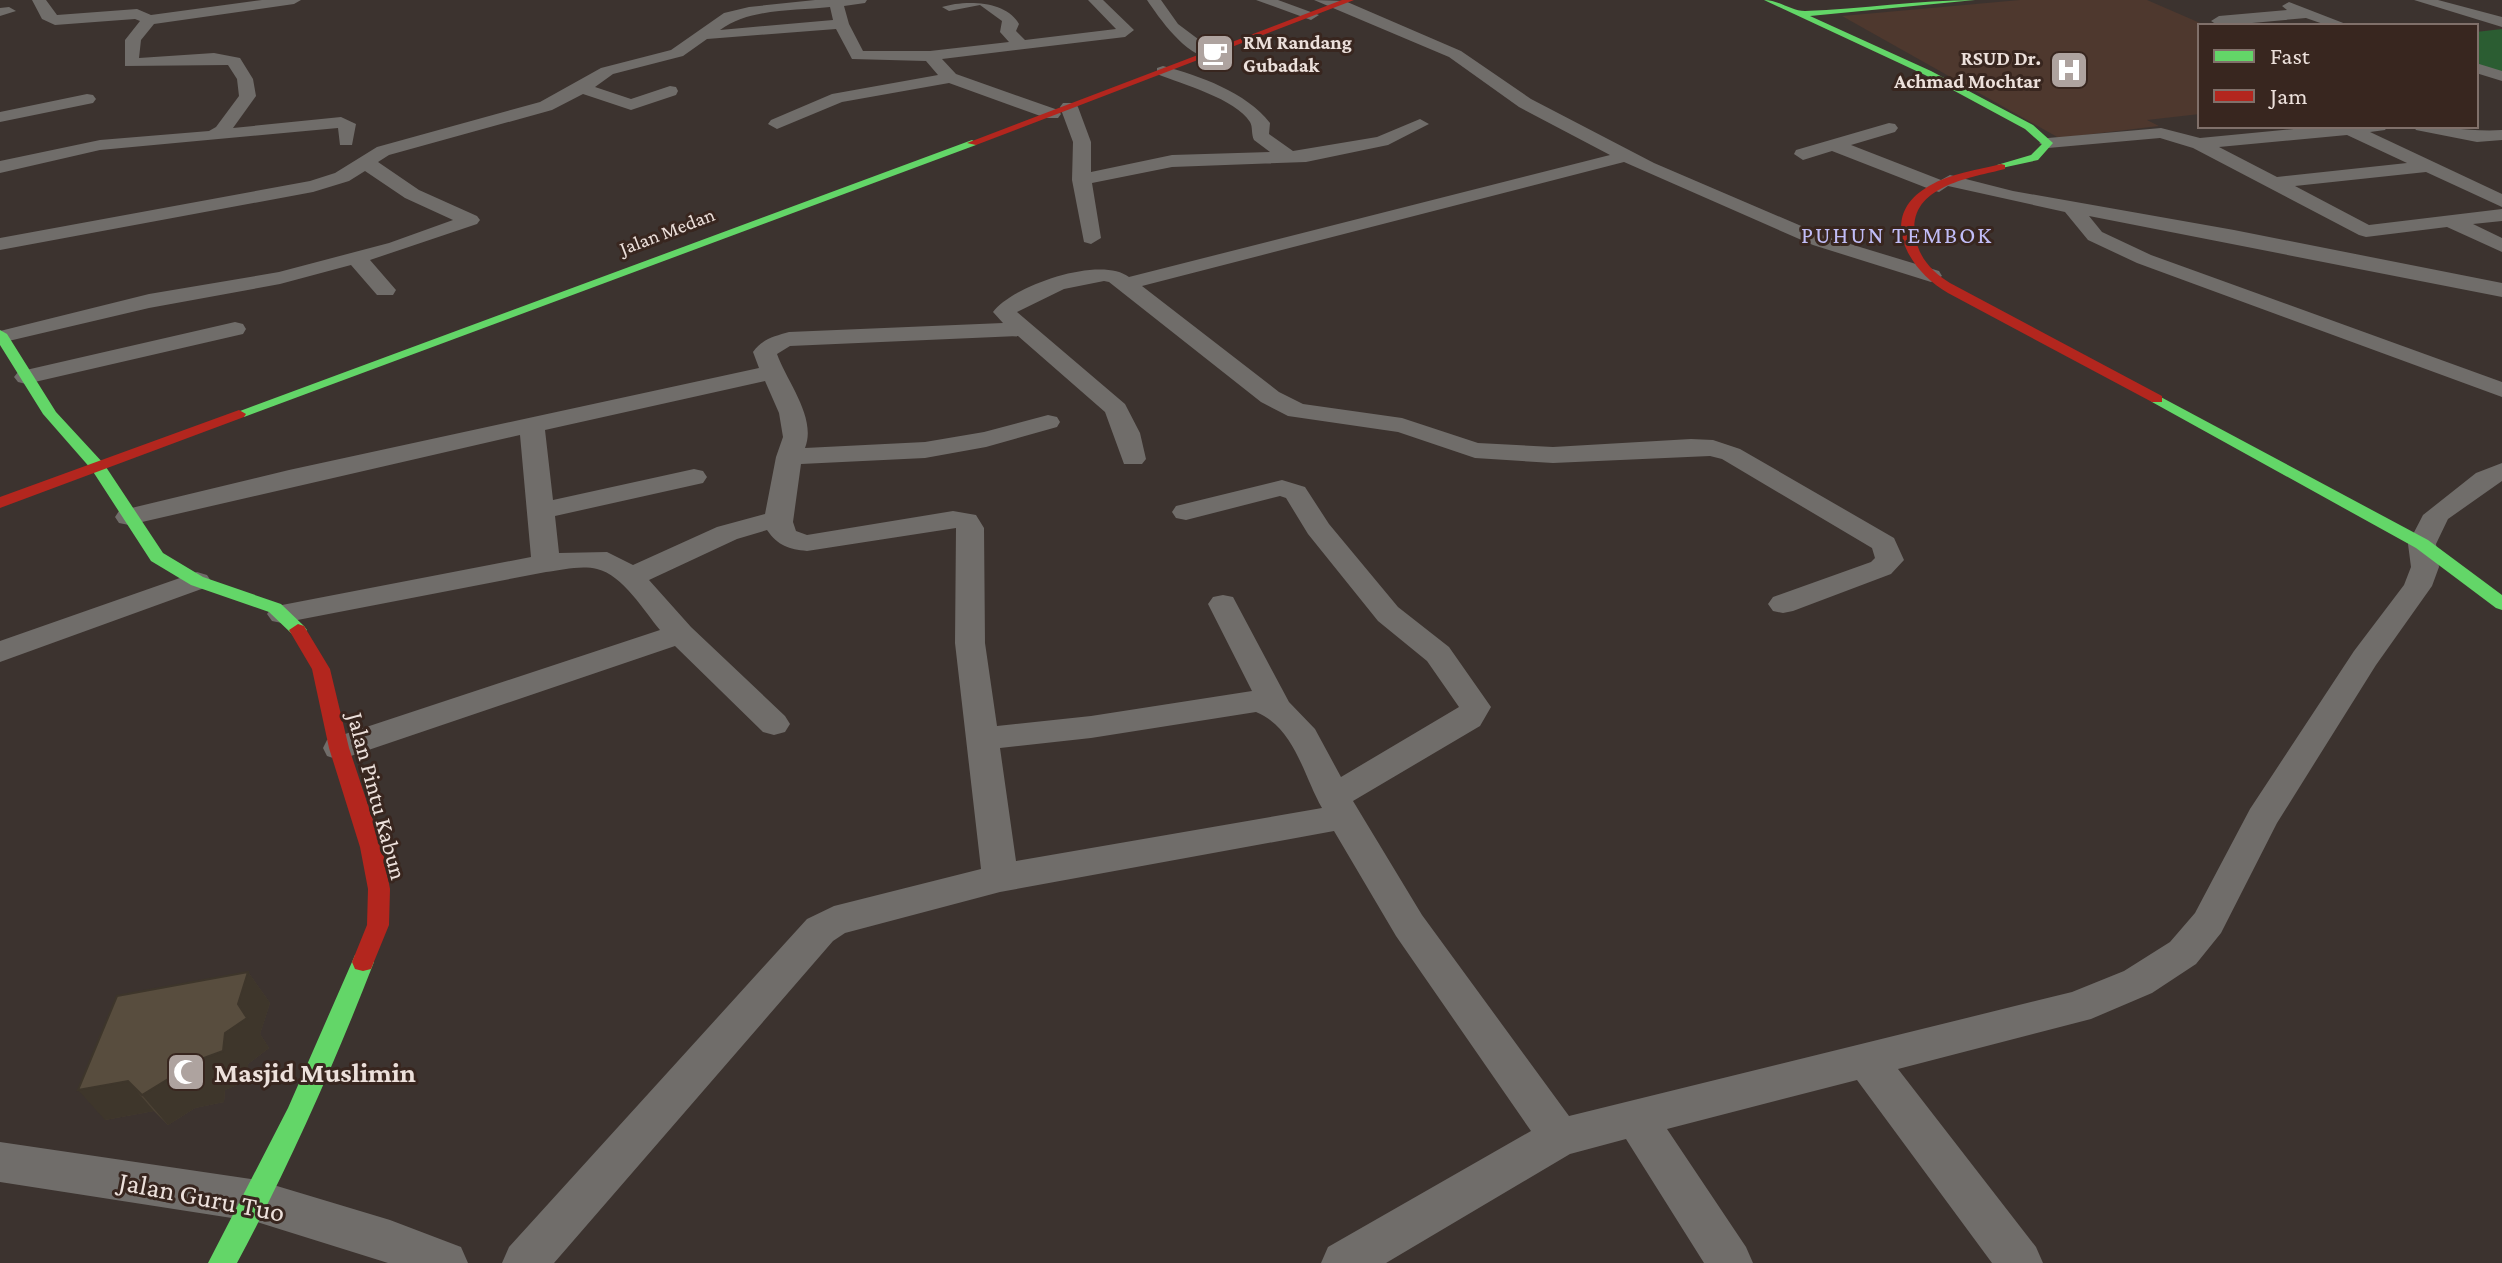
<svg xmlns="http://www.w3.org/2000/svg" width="2502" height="1263" font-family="'Crimson Pro',serif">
  <rect width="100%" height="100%" fill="#3c332f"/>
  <!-- built -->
  <path fill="#4e382e" d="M2020,0H2147L2207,26H2200V114L2147,120L2159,126L2059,138L1842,16Z"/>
  <!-- green -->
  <path fill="#2b5d32" d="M2502,29V73L2476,64V32Z"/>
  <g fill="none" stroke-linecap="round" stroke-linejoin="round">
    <!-- street -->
    <path fill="#706d6a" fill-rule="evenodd" d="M32,0H46L57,15L137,9L151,15L262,0H301L294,4L154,24L141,40L139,58L214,53L240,58L253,79L256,96L233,128L341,117L356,124L352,145H340L338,128L100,150L0,173V161L100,140L209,131L216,127L239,96L237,79L228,65L125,66V40L140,21L135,19L55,25L42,19Z
      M815,0H867L865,3L844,6L849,24L863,51H930L1009,42L1000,32L1002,21L980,5L949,11L942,7C964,0 1006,0 1019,24L1016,31L1025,40L1116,29L1088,0H1103L1134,30L1125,37L942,59L956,74L1058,110L1061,114L1058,118H1046L949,83L842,102L777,129L768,124L771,120L832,94L938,75L926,61L852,59L836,29L707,39L683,56L613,74L595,87L631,99L670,86L676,87L678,91L676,95L631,110L583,94L552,110L389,155L378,162L419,190L477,216L480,220L477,224L370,260L396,290L393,295H377L351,265L280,284L149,308L0,343V331L149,294L279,272L389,243L453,220L405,198L365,171L349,181L313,192L0,250V238L310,181L335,173L377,147L540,102L601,68L671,50L724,13L749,7ZM830,7L833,20L720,30C750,8 794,11 830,7Z
      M1147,0H1161L1178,24L1214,51V57C1190,62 1159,18 1147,0Z
      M1256,0H1278L1319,15L1311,20Z
      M1314,0L1345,1L1461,51L1531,99L1654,163L1827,237L1939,271L1942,276L1931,282L1813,245L1624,162L1142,286L1279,392L1303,404L1402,418L1478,443L1553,447L1691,439L1713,440L1740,449L1894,538L1904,560L1891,574L1793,611L1783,613L1773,611L1768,604L1773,597L1871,562L1875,558L1872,548L1722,459L1710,456L1553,463L1475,458L1398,432L1288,416L1261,402L1109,282L1104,281L1064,289L1017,312L1125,404L1140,433L1146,459L1142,464H1124L1105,412L1018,336L790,346L777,354C787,382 817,418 805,448L925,442L984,432L1048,415L1057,417L1060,422L1057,427L986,447L925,458L801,464L793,522L796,531L807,535L953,511L976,515L984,528L985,643L997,726L1091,716L1252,691L1208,604L1213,597L1223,595L1233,597L1289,702L1315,729L1341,777L1459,707L1427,661L1378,621L1308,534L1286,498L1280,496L1186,520L1176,518L1172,512L1176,506L1282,480L1305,487L1329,524L1398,607L1449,647L1491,707L1480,726L1353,801L1422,915L1569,1116L2072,992L2124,971L2170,942L2195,913L2250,809L2354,651L2404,585L2411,567L2408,544L2423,515L2476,473L2502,463V481L2448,519L2436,544L2439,567L2432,586L2376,665L2277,823L2221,933L2196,964L2152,993L2091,1019L1898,1069L2036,1247L2043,1263H1992L1857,1080L1667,1129L1746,1247L1753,1263H1704L1626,1139L1570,1154L1386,1263H1321L1328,1247L1531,1131L1396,936L1334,831L1000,892L845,933L833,941L554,1263H502L509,1247L807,919L834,906L981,869L955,643L956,528L807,551C789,549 778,546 767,530L737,539L649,580L691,627L785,716L790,724L785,732L774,735L763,732L675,646L339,760L327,756L323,748L327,740L660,630C644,611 623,575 597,569C581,565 562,570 546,572L282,623L272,621L267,614L272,607L282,605L531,557L520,435L129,525L119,523L115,517L119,511L289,470L759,368L753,352C762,339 775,336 789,332L1003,323L993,312C1013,285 1101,255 1129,277L1610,155L1519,107L1449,57ZM765,381L779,413L783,437L776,457L765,514L717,527L633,565L607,552L559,553L555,516L703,483L707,477L703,471L694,469L553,500L545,430ZM1256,712C1295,728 1303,775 1322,808L1016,861L1000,748L1091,738Z
      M2414,0H2438L2502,17V27Z
      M2289,2L2351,26H2329L2306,18L2219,26L2211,21L2219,16L2287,10L2282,6Z
      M0,8L9,7L16,11L0,16Z
      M2476,63L2502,71V81L2476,73Z
      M1163,66C1200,76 1246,92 1270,123L1269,134L1293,151L1377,137L1420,119L1429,124L1388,145L1306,162L1172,167L1092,183L1101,238L1091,244L1084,242L1072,180L1073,142L1060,107L1063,103H1075L1078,107L1091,142V172L1172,155L1270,152L1254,140C1251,134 1253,127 1250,122C1236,99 1182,84 1157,74V68Z
      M87,94L93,95L96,99L93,103L0,122V112Z
      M1889,123L1895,124L1898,128L1895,132L1851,145L1941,180L1950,175L2013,191L2234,230L2502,283V297L2089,216L2102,232L2151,255L2502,382V397L2137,263L2088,240L2065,212L1948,186L1939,192L1932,190L1832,151L1803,160L1794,154L1796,150Z
      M2325,126H2388L2385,130L2370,132L2502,194V207L2426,172L2295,186L2369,225L2502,209V221L2473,224L2502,238V252L2447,227L2366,237L2359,235L2193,148L2160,138L2048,148L2039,143L2048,138L2161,128L2200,138ZM2347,135L2407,163L2277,177L2219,147Z
      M2413,126C2443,126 2472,132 2502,130V140L2477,142L2416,130Z
      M235,322L243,324L246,329L243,334L26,384L18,382L14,377L18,372L26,370Z
      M197,572L207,575L211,581L207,587L0,662V641Z
      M0,1142L257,1180L390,1220L461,1247L468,1263H388L257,1222L0,1182Z"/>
    <!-- fast -->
    <path fill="#63d668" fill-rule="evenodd" d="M1764,0C1779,0 1791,11 1805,11C1862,9 1918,0 1975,0L1810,16L1931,71L2033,125L2053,143L2038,160L1997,169V165L2031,155L2042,144L2025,129L1925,75Z
      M972,140L977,143L976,145L244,417H234L232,414Z
      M0,330L7,334L56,412L104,464L163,553L203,577L281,604L304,626L307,630L304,634H292L269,612L191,585L151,561L92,470L43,414L0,345Z
      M2157,395L2428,540L2502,595V610L2496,608L2416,548L2152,402L2150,399Z
      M363,953L371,955L374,962C334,1065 289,1166 237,1263H208L288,1108L352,962L355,955Z"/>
    <!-- jam -->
    <path fill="#b3261e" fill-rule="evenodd" d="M1342,0H1354L976,145L967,143Z
      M2001,164L2005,165V169C1970,178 1908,186 1915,235C1918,257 1932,272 1950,283L2162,396V402H2152L1948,293C1908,270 1876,216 1929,186C1951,173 1977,170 2001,164Z
      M239,410L246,414L244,417L0,508V497Z
      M298,624L304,626L330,669L349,748L382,847L390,889L389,925L371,969L363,971L355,969L352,962L367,925L368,889L360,847L329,748L312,669L289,630Z"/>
  </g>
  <!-- wall -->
  <path fill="#4c4235" d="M248,972L270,1003L260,1034L269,1048L248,1064L247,1081L225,1090L224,1102L195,1108L168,1125L154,1111L105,1120L117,996Z"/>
  <!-- shaded-wall -->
  <path fill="#3e362b" d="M248,972L270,1003L260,1034L269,1048L248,1064L247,1081L225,1090L224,1102L195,1108L168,1125L142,1095L201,1059L238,1004Z
    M128,1081L154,1111L105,1120L78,1090Z"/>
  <!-- building -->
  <path fill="#584d3e" stroke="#3e362b" stroke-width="2" d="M248,972L238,1004L247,1018L225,1033L223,1051L201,1059L199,1072L170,1078L142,1095L128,1081L78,1090L117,996Z"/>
  <!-- icons -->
  <defs>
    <g id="cafe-square" transform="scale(2)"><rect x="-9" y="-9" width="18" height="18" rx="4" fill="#aea39f" stroke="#38261f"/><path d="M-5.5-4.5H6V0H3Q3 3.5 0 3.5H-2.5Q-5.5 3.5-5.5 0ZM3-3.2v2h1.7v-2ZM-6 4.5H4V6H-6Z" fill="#fff"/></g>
    <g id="hospital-square" transform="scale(2)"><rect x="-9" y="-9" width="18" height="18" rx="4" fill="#aea39f" stroke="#38261f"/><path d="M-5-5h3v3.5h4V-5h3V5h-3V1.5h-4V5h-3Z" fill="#fff"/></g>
    <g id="mosque-square" transform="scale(2)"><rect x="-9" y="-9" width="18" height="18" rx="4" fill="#aea39f" stroke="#38261f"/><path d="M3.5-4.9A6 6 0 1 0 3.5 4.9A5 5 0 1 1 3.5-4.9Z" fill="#fff"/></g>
  </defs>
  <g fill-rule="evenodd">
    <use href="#cafe-square" x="1215" y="53"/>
    <use href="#hospital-square" x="2069" y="70"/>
    <use href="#mosque-square" x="186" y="1072"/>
  </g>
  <g text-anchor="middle" stroke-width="6" stroke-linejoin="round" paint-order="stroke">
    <!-- far-poi labels -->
    <g font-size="20" font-weight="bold" fill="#ece0db" stroke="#38261f" text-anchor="start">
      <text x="1243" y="49">RM Randang<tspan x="1243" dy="23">Gubadak</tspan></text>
      <text x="2041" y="65" text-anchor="end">RSUD Dr.<tspan x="2041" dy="23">Achmad Mochtar</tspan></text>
    </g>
    <!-- far-street labels -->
    <g font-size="20" fill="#ece0db" stroke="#38261f">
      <text transform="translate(667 231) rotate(-21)" y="7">Jalan Medan</text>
    </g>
    <!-- far-quarter labels -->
    <g font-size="24" letter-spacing="2" fill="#c1bdf7" stroke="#38261f">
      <text x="1897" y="243">PUHUN TEMBOK</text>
    </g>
    <!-- street labels -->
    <g font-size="24" fill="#ece0db" stroke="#38261f">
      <text transform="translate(377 796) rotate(75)" y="8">Jalan Pintu Kabun</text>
    </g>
    <!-- near-poi labels -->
    <g font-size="28" font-weight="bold" fill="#ece0db" stroke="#38261f" text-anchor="start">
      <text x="214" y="1082">Masjid Muslimin</text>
    </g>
    <!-- near-street labels -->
    <g font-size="28" fill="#ece0db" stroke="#38261f">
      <text transform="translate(202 1196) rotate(11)" y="10">Jalan Guru Tuo</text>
    </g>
  </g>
  <!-- legend -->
  <rect x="2198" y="24" width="280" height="104" fill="#38261f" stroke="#80706a" stroke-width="2"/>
  <rect x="2214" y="50" width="40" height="12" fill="#63d668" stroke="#80706a" stroke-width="2"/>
  <text x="2270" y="64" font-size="24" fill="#ece0db">Fast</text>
  <rect x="2214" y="90" width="40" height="12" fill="#b3261e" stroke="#80706a" stroke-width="2"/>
  <text x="2270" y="104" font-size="24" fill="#ece0db">Jam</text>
</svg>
